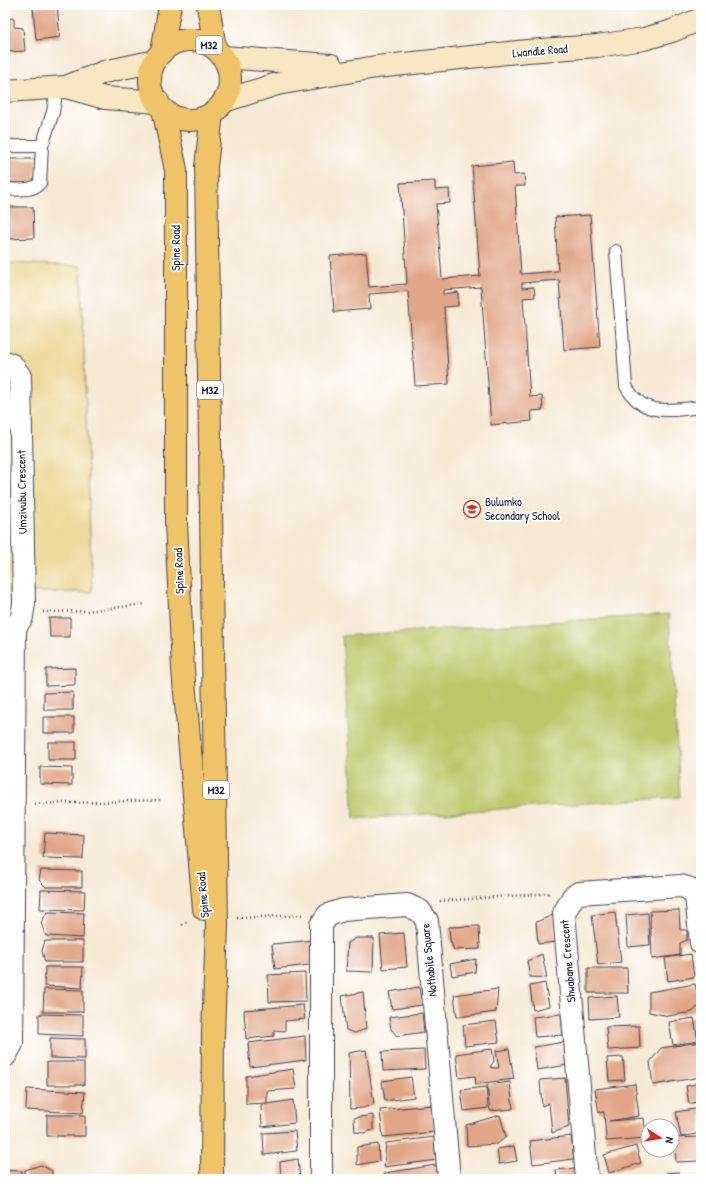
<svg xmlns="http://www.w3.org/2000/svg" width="706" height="1184" font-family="'Patrick Hand',sans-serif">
  <rect width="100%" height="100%" fill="#fff"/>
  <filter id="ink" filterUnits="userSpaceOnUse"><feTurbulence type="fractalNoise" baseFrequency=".025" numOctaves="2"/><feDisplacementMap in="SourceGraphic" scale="8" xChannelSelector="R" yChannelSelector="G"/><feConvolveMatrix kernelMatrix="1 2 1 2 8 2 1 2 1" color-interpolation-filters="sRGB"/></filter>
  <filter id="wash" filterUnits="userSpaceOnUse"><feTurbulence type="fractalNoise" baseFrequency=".012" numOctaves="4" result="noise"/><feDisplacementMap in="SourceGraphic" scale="16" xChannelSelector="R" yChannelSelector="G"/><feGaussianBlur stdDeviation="0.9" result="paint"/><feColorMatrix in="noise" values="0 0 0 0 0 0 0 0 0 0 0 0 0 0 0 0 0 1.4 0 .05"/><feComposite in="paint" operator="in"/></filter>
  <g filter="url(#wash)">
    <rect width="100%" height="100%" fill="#f6e9d4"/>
    <!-- green -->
    <path fill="#bcc869" stroke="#6f7552" d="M669,614L680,797L354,819L342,636Z"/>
    <!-- sand -->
    <path fill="#eeda9e" stroke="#887e6c" d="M5,263L81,266L92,592H5Z"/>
    <g id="blocks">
      <!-- building -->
      <path fill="#e1a687" d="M57,5L60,37L36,40L33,8Z
        M5,17L14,19V27L23,28L25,51L5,52Z
        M5,159H36L35,183H5Z
        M513,162L514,175L524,174L525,186H515L521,274L558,271L555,217L590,215L600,347L564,350L559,280L522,283V288L534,287L535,297L523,298L530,397L542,396L543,410L531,411L532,421L491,425L481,287L443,290V294L458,292V306L444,307L449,384L415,386L408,291L369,294L370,309L334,312L330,256L366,253L369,287L407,284L400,183L435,181V190L449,189L450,203L436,204L442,279L480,276L472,166Z
        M5,207H33L34,238L5,239Z
        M49,618H70V637H50Z
        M75,668V685L46,686V669Z
        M73,692V710H44V693Z
        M43,717H74V733H43Z
        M48,742H76V760H48Z
        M40,767L72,768V785L40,784Z
        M45,833L84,835L83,859L43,858Z
        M41,870L82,871V887H46L39,880Z
        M41,890L85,891L84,910L40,909Z
        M679,910L680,930H687V940L680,943V955L652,959L650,911Z
        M47,912L84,913L83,938L46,936L41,923Z
        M615,912L621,962L598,965L592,915Z
        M648,913L650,945L628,947L626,915Z
        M553,915L556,942L538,944L536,922Z
        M479,926L480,949L454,950L450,940L449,927Z
        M404,933L407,967L383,969L380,935Z
        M356,938H374L373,972L346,971L348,943Z
        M314,940L317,964L275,969L272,944Z
        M45,941H83V962H45L42,951Z
        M542,954L547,978L530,977L527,961Z
        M691,954L694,977L668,981L665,958Z
        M476,959L475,972L452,976L450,964Z
        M45,967H83L82,988L44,986Z
        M588,968H627L628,993H588Z
        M305,973L306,1001L269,1002L268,975Z
        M545,983L549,1006L533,1010L530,986Z
        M695,984L700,1005L692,1012L669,1016L649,1012V992Z
        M419,987L422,1005L392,1009L389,992Z
        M44,989L83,990V1012H43Z
        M498,989L496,1012L457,1017L454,995Z
        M363,992L366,1029L355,1033L346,1030L342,996Z
        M617,996L619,1017L590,1019L589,998Z
        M303,1005L305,1019L285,1021V1031L274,1030V1036L246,1039L244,1010Z
        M422,1013L424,1032L397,1036L391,1029L389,1017Z
        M39,1014L83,1015V1036L39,1034Z
        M561,1014L563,1035L535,1037L533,1017Z
        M694,1018L698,1041L673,1045L669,1022Z
        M496,1021L499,1042L465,1046L463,1025Z
        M639,1026L640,1048L608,1050L606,1027Z
        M305,1036L306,1060L250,1067L248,1043Z
        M50,1038L85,1039V1059L50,1058Z
        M564,1042L568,1065L537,1070L534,1047Z
        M701,1042V1077L653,1085L650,1062L661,1048Z
        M492,1049L494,1061L490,1067L493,1068H499L496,1051L509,1049L514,1079L476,1084L475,1076L459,1078L456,1054Z
        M366,1050L374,1104L363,1108L350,1109L349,1053Z
        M424,1050L425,1069L383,1071L382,1052Z
        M623,1057L625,1080L609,1081L607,1058Z
        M47,1062H84V1085H47Z
        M293,1069L296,1089L267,1091V1103L246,1104V1076Z
        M411,1077L414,1097L385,1101L382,1081Z
        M565,1078L569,1127L552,1133L549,1103L542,1106L540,1080Z
        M510,1082L513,1109L490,1111L487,1085Z
        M700,1083L701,1101L689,1104L686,1086Z
        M635,1084L639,1116L609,1121L644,1118L646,1138L606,1141L604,1112L599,1113L595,1089Z
        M486,1087L488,1108L464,1111L461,1090Z
        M27,1089L85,1092L83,1113L26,1110Z
        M293,1100L295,1123L262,1127L261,1105Z
        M432,1105L434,1132L383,1137L380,1110Z
        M701,1108V1133L681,1137L676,1112Z
        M47,1115H85V1136H47Z
        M373,1115V1130L364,1133L355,1132L354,1118Z
        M500,1115L506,1137L497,1144L467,1146L466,1125Z
        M295,1131L297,1151L264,1155L263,1133Z
        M571,1136L574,1159L533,1164L530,1141Z
        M434,1137L437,1160L384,1167L386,1143Z
        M701,1137V1161L676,1162L675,1138Z
        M378,1144L379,1161L357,1165V1147Z
        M514,1146L517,1161L499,1164L497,1149Z
        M636,1146L641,1163L609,1173L604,1155Z
        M298,1159L300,1179H281L280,1162Z
        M41,1165L52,1171V1179H25V1170Z
        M436,1165L438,1179H384L385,1173Z
        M575,1168L576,1179H557L556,1170Z
        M5,1170L22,1171V1179H5Z
        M679,1172V1179H666V1173Z"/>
    </g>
  </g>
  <g filter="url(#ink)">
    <use href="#blocks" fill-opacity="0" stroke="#424052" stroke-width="1"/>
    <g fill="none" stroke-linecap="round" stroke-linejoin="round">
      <!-- lane casing -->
      <g stroke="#424052" stroke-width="14">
        <path id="lane" d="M5,146H42
          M5,189C16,189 32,192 40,183L42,146L53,112L57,88
          M616,251L626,386C643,418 671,410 701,407"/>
      </g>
      <!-- street casing -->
      <g stroke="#424052" stroke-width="24">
        <path id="street" d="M5,362L12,365L20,376L24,603L22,617L15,628
          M5,627L15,628L12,1044L5,1056
          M321,1179V925L328,915L343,910L407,905L420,911L427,921L449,1179
          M587,1179L564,913L573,897L579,893L681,886L688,888L696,896L701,943"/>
      </g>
      <!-- secondary casing -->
      <g stroke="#424052" stroke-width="24">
        <path id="secondary" d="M223,57L331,65
          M66,87L104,72L155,61
          M5,91L66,87L105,98L158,102
          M224,101L277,84L376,67L527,51L597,46L644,39L672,31L701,19"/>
      </g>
      <!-- primary casing -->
      <g stroke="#424052" stroke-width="24">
        <path id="primary" d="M208,5L215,48
          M150 80a40 40 0 1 1 80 0a40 40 0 1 1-80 0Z
          M162,52L170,5
          M163,109L176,170V522L183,670L204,909
          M212,1179L213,1034L217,926L206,167L212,113"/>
      </g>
      <!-- path -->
      <path stroke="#424052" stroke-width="2.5" stroke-dasharray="1 3" stroke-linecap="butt" d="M43,612L87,611L145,604
        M35,804L163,800
        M440,901L551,893
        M237,918L302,915
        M182,925L189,921"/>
      <!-- lane -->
      <use href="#lane" stroke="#fff" stroke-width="12"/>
      <!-- street -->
      <use href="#street" stroke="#fff" stroke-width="22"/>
      <!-- secondary -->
      <use href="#secondary" stroke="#f9e7c3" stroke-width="22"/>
      <!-- primary -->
      <use href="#primary" stroke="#efc469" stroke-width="22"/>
    </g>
  </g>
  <!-- icons -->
  <defs>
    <g id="school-ring" transform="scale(0.9)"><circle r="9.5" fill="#fff" stroke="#c8321e" stroke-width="1.5"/><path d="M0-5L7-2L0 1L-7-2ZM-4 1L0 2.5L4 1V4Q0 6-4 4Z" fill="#c8321e"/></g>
  </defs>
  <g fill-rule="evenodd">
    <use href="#school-ring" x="472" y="509"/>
  </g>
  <g text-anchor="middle" stroke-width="3.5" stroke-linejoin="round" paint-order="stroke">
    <!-- shield labels -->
    <g fill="#fff" stroke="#646476" stroke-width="1">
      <rect x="196" y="36" width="26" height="18" rx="3"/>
      <rect x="197" y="381" width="26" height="18" rx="3"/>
      <rect x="203" y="781" width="26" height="18" rx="3"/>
    </g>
    <g font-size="11" font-weight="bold" fill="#22223b">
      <text x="209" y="49">M32</text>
      <text x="210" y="394">M32</text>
      <text x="216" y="794">M32</text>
    </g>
    <!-- street labels -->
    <g font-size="12" fill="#22223b" stroke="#fff">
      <text transform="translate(540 51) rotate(-5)" y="4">Lwandle Road</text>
      <text transform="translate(176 248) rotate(-90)" y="4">Spine Road</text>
      <text transform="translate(22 492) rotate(-91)" y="4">Umzivubu Crescent</text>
      <text transform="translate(179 571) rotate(-92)" y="4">Spine Road</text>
      <text transform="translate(203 895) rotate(-95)" y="4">Spine Road</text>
      <text transform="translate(429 960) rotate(-96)" y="4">Nothabile Square</text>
      <text transform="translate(568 961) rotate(-95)" y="4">Shwabane Crescent</text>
    </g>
    <!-- poi labels -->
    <g font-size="12" fill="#22223b" stroke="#fff" text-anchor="start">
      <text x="485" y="506">Bulumko<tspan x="485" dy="14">Secondary School</tspan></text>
    </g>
  </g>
  <!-- margin -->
  <rect width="706" height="1184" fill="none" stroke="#fff" stroke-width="20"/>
  <!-- north arrow -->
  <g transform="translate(660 1138) rotate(102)"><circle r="19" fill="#ffffff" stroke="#a7a7b1"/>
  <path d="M0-3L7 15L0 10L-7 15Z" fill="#c8321e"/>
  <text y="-6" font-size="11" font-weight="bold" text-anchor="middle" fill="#22223b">N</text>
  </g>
</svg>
